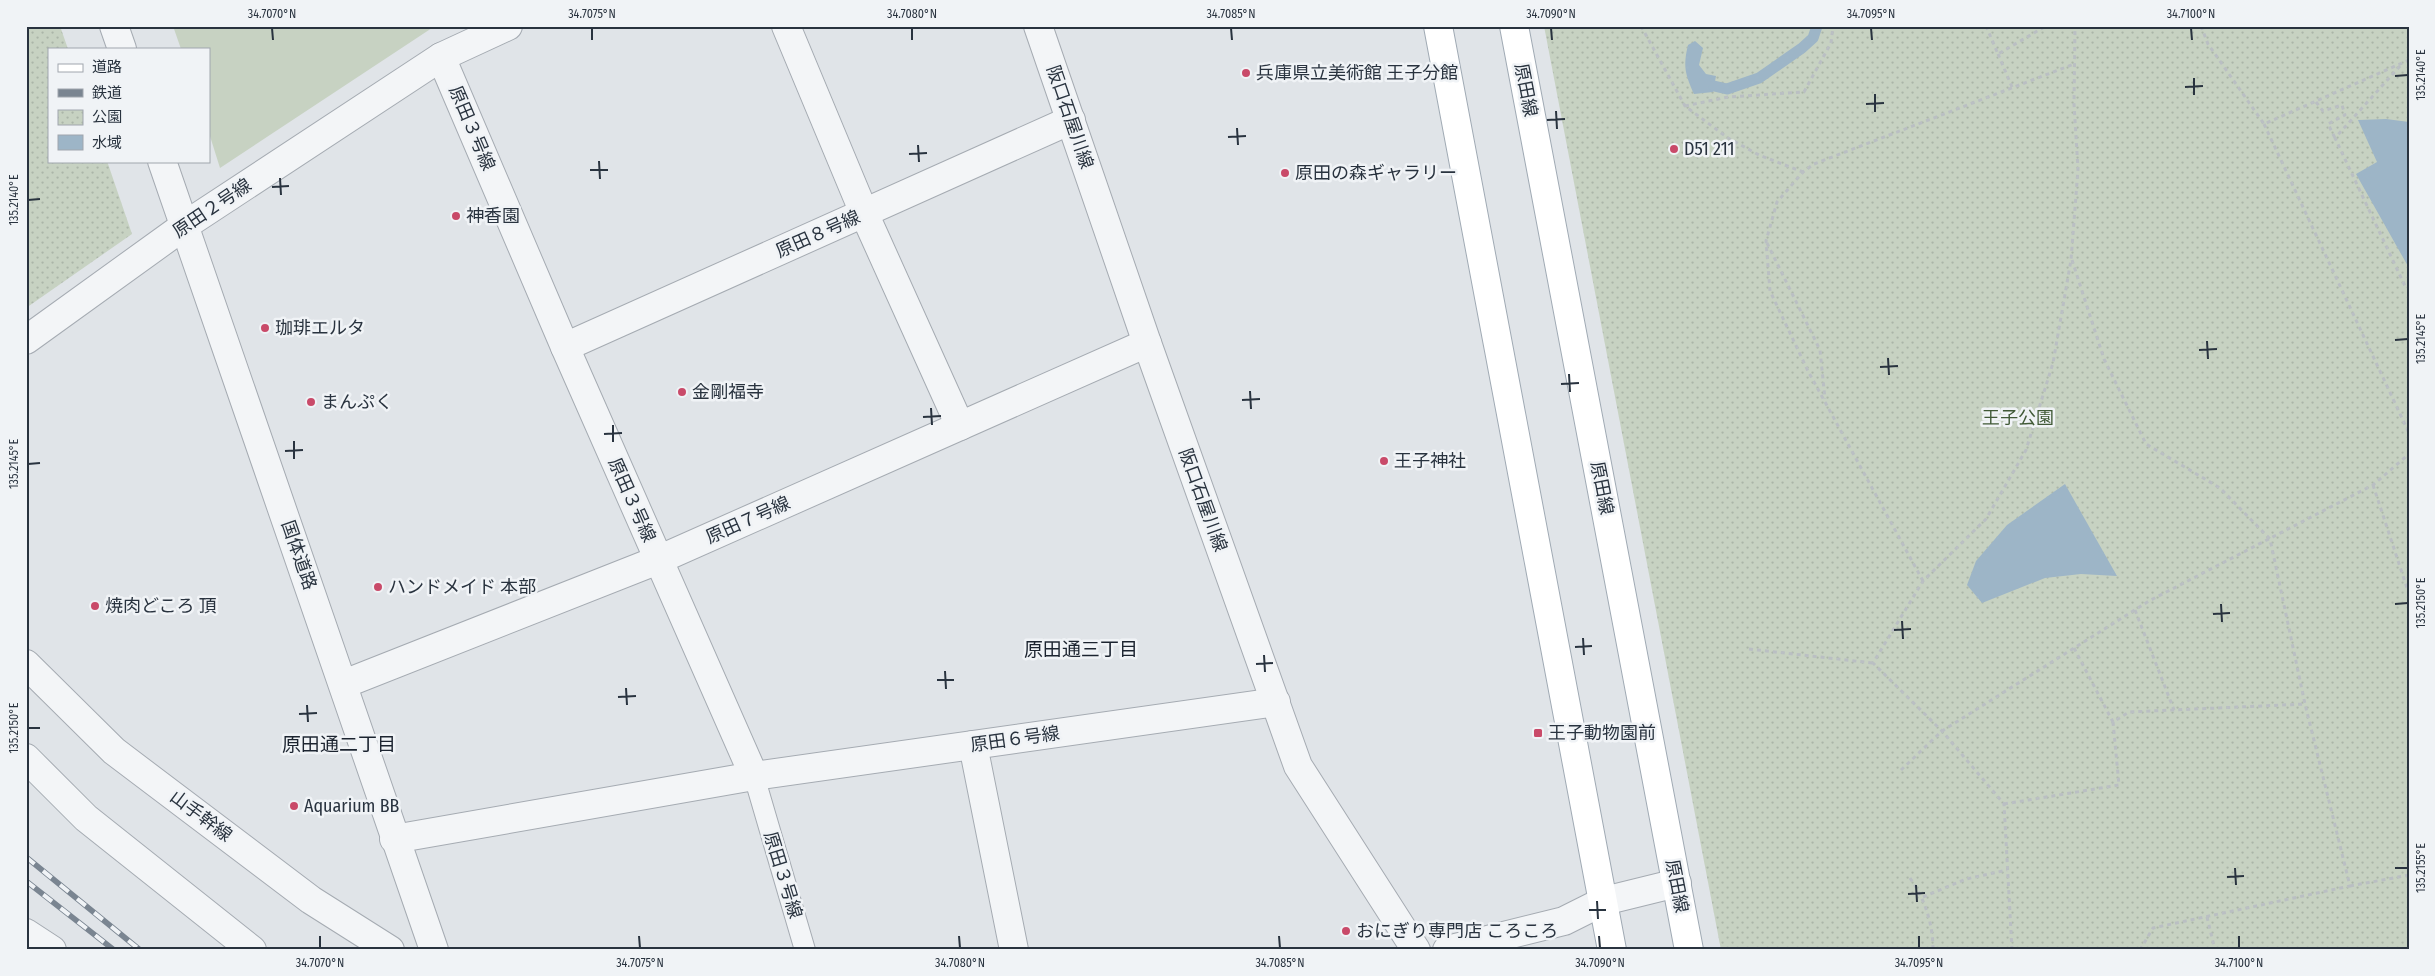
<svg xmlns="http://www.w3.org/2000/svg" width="2435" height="976" viewBox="0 0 2435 976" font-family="'Fira Sans Condensed','Noto Sans JP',sans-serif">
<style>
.green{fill:#c7d2c2}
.park{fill:url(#park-dots)}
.water{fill:#9db5c7}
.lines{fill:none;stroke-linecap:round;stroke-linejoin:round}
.stream{stroke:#9db5c7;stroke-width:11}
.service-casing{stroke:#a5abb2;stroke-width:22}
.minor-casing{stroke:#a5abb2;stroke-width:30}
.tertiary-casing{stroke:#a5abb2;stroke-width:30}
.primary-casing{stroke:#a0aab4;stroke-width:30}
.path{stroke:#babfc3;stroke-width:3;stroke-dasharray:4 4;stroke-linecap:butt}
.service{stroke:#f3f5f7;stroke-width:20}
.minor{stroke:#f3f5f7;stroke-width:28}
.tertiary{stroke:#f3f5f7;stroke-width:28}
.primary{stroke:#fff;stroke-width:28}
.rail-casing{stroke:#7a8591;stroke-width:5.5}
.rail{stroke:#f0f3f6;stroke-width:4;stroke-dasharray:11;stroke-linecap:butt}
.ticks{fill:none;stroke:#29333f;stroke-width:2}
.poi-dot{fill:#c94a69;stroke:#f0f3f6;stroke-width:2}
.labels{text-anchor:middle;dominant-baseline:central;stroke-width:5;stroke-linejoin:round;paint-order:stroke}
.poi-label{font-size:18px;fill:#29333f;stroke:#f0f3f6;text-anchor:start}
.street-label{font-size:18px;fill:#29333f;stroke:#f0f3f6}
.park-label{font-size:18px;fill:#415a37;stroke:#f0f3f6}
.neighbourhood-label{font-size:19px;fill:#1c2430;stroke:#f0f3f6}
.neatline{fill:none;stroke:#29333f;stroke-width:2}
.ticks-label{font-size:12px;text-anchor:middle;fill:#29333f}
</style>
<defs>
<pattern id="park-dots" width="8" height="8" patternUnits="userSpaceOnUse" patternTransform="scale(1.25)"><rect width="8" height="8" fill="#c7d2c2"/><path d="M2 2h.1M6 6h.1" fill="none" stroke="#abb5a8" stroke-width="1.8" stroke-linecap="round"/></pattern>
</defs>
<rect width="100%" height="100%" fill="#e0e4e8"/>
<path class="green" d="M 173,26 L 435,26 L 220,168 L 209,133 L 209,49 L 181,49 Z"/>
<g class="park">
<path d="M 26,26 L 60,26 L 68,49 L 49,49 L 49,161 L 107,161 L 132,234 L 26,308 Z"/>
<path d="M 1544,26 L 2409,26 L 2409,950 L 1721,950 Z"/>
</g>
<g class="water">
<path d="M 1695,41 L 1703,48 L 1699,65 L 1706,74 L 1716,76 L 1713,92 L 1694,94 C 1685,74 1683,66 1688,45 Z"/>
<path d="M 2386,119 L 2409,122 L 2409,268 L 2356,174 L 2377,162 L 2358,120 Z"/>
<path d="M 2065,484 L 2117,576 L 2081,574 L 2045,578 L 1982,603 L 1967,585 L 1976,561 L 2007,525 Z"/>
</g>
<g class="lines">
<path class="stream" d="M 1714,86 L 1727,89 L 1759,78 L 1802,48 L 1813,38 L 1817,26"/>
<g class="service-casing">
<path id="service" d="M 754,776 L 805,950"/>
</g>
<g class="minor-casing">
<g id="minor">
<path d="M 786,26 L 864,213 L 960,426"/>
<path d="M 1038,26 L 1147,343 L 1298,766 L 1416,950"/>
<path d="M 441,57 L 565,347 L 754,776"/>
<path d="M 565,347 L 1071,120"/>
<path d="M 344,684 L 658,560 L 1147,343"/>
<path d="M 973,745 L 1014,950"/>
<path d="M 394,839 L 754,776 L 1276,702"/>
<path d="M 26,933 L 52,950"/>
<path d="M 1447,950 L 1564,921 L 1604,901 L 1677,883"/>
</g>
</g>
<g class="tertiary-casing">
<g id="tertiary">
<path d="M 114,26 L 122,49"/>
<path d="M 162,161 L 434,950"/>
<path d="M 26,340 L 184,226 L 441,57 L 508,26"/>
<path d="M 26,664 L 114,751 L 311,900 L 390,950"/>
<path d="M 26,758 L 86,818 L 252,950"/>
</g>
</g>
<g class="primary-casing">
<g id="primary">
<path d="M 1438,26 L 1612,950"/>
<path d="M 1514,26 L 1689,950"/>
</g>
</g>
<g class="path">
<path d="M 1641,26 L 1685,106 L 1728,138 L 1759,155 L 1803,172"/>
<path d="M 1986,26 L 1998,54 L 2046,26"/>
<path d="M 2201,26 L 2208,44 L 2264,124 L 2409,60"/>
<path d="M 1998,54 L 2012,87"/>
<path d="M 2400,66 L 2335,138 L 2405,286 L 2409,286"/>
<path d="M 2316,102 L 2323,111 L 2342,105 L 2345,115 L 2328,124 L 2335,138"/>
<path d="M 1685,106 L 1728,97 L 1804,92 L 1831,43 L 1833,26"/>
<path d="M 2264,124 L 2409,433"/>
<path d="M 1767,243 L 1820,350 L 1825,399"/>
<path d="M 2373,485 L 2409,594"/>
<path d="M 1923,581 L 1808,371 L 1770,291 L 1766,241 L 1777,202 L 1803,172 L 1814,164 L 2074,64"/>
<path d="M 2135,610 L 2174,710"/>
<path d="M 2074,648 L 2113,722"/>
<path d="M 1749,649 L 1873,663"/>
<path d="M 1901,770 L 1942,731 L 2149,601 L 2373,485 L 2409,454"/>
<path d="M 2004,804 L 2119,785 L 2113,722 L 2129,712 L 2305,704 L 2270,539 L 2220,488 L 2146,444 L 2104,359 L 2072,260"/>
<path d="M 1910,878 C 1925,899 1933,924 1933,950"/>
<path d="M 2350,886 L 2409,875"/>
<path d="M 1923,897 L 1966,879 L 2007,870"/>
<path d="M 2207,917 L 2215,950"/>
<path d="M 2012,950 L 2004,804 L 1942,731 L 1873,663 L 1923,581 L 1986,519 L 2026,450 L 2053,363 L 2071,260 L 2078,169 L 2074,104 L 2075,26"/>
<path d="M 2140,950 L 2153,928 L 2350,886 L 2305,704"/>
</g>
<use href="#service" class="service"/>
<use href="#minor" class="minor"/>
<use href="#tertiary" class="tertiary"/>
<use href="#primary" class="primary"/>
<g class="rail-casing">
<g id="rail">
<path d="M 26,857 L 140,950"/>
<path d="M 26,881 L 114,950"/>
</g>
</g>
<use href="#rail" class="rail"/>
</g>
<path class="ticks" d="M 272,28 L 273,40M 592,28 L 592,40M 912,28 L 912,40M 1231,28 L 1232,40M 1551,28 L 1552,40M 1871,28 L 1872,40M 2191,28 L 2192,40M 2395,76 L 2408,75M 2194,78 L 2194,95M 2185,87 L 2203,86M 1875,94 L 1875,112M 1866,104 L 1884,103M 1556,111 L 1557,129M 1547,120 L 1565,119M 1237,128 L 1238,145M 1228,137 L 1246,136M 918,145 L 919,162M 909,154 L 927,153M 599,161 L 600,179M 590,170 L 608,170M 280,178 L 281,195M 272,187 L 289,186M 28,200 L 40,199M 2395,340 L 2408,339M 2207,341 L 2208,359M 2199,350 L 2217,349M 1888,358 L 1889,375M 1880,367 L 1898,366M 1569,374 L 1570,392M 1561,384 L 1579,383M 1250,391 L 1251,409M 1242,400 L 1260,399M 931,408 L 932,425M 923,417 L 941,416M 613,425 L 613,442M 604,434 L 622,433M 294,441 L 294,459M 285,451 L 303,450M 28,464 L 40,463M 2221,604 L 2222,622M 2395,604 L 2408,603M 2213,614 L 2230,613M 1902,621 L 1903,639M 1894,630 L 1911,629M 1583,638 L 1584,655M 1575,647 L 1592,646M 1264,655 L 1265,672M 1256,664 L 1273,663M 945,671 L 946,689M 937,680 L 954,680M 626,688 L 627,705M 618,697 L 636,696M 307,705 L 308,722M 299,714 L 317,713M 28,728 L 40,728M 2235,868 L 2236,885M 2395,868 L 2408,868M 2227,877 L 2244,876M 1916,885 L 1917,902M 1908,894 L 1925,893M 1597,901 L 1598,919M 1589,910 L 1606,910M 320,936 L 320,948M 639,936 L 640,948M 959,936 L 960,948M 1279,936 L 1280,948M 1599,936 L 1600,948M 1919,936 L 1919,948M 2239,936 L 2239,948"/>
<g class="poi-dot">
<circle cx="1246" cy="73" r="5"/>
<circle cx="1674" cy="149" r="5"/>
<circle cx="1285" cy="173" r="5"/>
<circle cx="456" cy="216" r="5"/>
<circle cx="265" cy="328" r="5"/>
<circle cx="682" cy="392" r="5"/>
<circle cx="311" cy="402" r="5"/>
<circle cx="1384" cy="461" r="5"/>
<circle cx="378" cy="587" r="5"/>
<circle cx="95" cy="606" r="5"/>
<rect x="1533" y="728" width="10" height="10" rx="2.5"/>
<circle cx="294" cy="806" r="5"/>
<circle cx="1346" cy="931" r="5"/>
</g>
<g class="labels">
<g class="poi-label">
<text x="1256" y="73">兵庫県立美術館 王子分館</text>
<text x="1684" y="149">D51 211</text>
<text x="1295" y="173">原田の森ギャラリー</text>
<text x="466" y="216">神香園</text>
<text x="275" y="328">珈琲エルタ</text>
<text x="692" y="392">金剛福寺</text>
<text x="321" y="402">まんぷく</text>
<text x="1394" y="461">王子神社</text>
<text x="388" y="587">ハンドメイド 本部</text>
<text x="105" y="606">焼肉どころ 頂</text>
<text x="1548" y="733">王子動物園前</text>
<text x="304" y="806">Aquarium BB</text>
<text x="1356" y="931">おにぎり専門店 ころころ</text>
</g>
<g class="street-label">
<text transform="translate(1526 90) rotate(79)">原田線</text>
<text transform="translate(1070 117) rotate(71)">阪口石屋川線</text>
<text transform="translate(472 128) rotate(67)">原田３号線</text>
<text transform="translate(212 208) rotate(-34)">原田２号線</text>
<text transform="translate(818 234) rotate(-24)">原田８号線</text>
<text transform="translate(1602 488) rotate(79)">原田線</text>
<text transform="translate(632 500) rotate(66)">原田３号線</text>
<text transform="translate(1203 500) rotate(70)">阪口石屋川線</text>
<text transform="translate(748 520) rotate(-24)">原田７号線</text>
<text transform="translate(299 555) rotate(71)">国体道路</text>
<text transform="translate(1015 739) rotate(-8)">原田６号線</text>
<text transform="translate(201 816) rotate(37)">山手幹線</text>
<text transform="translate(783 875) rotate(73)">原田３号線</text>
<text transform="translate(1677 886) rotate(79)">原田線</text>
</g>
<g class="park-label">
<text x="2018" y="418">王子公園</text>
</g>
<g class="neighbourhood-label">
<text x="1081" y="649">原田通三丁目</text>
<text x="339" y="744">原田通二丁目</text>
</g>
</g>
<rect width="2435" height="976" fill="none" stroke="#f0f3f6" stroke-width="55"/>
<rect x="48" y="48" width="162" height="115" fill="#f0f3f6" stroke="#a0a6ad"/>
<rect x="58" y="64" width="25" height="8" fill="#ffffff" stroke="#a0a6ad"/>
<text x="92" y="72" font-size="15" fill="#29333f">道路</text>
<rect x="58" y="89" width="25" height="8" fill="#7a8591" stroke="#a0a6ad"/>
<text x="92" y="98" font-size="15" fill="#29333f">鉄道</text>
<rect x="58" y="110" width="25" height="15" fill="url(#park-dots)" stroke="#a0a6ad"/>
<text x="92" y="122" font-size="15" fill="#29333f">公園</text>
<rect x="58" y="135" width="25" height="15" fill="#9db5c7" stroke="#a0a6ad"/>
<text x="92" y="148" font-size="15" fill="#29333f">水域</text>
<rect x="28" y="28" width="2380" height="920" class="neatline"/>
<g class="ticks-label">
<text x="272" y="18">34.7070°N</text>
<text x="592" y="18">34.7075°N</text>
<text x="912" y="18">34.7080°N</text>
<text x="1231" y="18">34.7085°N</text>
<text x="1551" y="18">34.7090°N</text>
<text x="1871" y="18">34.7095°N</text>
<text x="2191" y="18">34.7100°N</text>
<text transform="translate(2421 75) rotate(-90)" y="4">135.2140°E</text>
<text transform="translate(14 200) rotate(-90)" y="4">135.2140°E</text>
<text transform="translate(2421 339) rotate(-90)" y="4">135.2145°E</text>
<text transform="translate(14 464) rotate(-90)" y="4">135.2145°E</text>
<text transform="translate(2421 603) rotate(-90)" y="4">135.2150°E</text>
<text transform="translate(14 728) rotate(-90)" y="4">135.2150°E</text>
<text transform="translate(2421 868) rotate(-90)" y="4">135.2155°E</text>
<text x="320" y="967">34.7070°N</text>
<text x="640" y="967">34.7075°N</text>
<text x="960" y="967">34.7080°N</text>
<text x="1280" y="967">34.7085°N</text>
<text x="1600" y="967">34.7090°N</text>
<text x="1919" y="967">34.7095°N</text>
<text x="2239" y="967">34.7100°N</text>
</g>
</svg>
